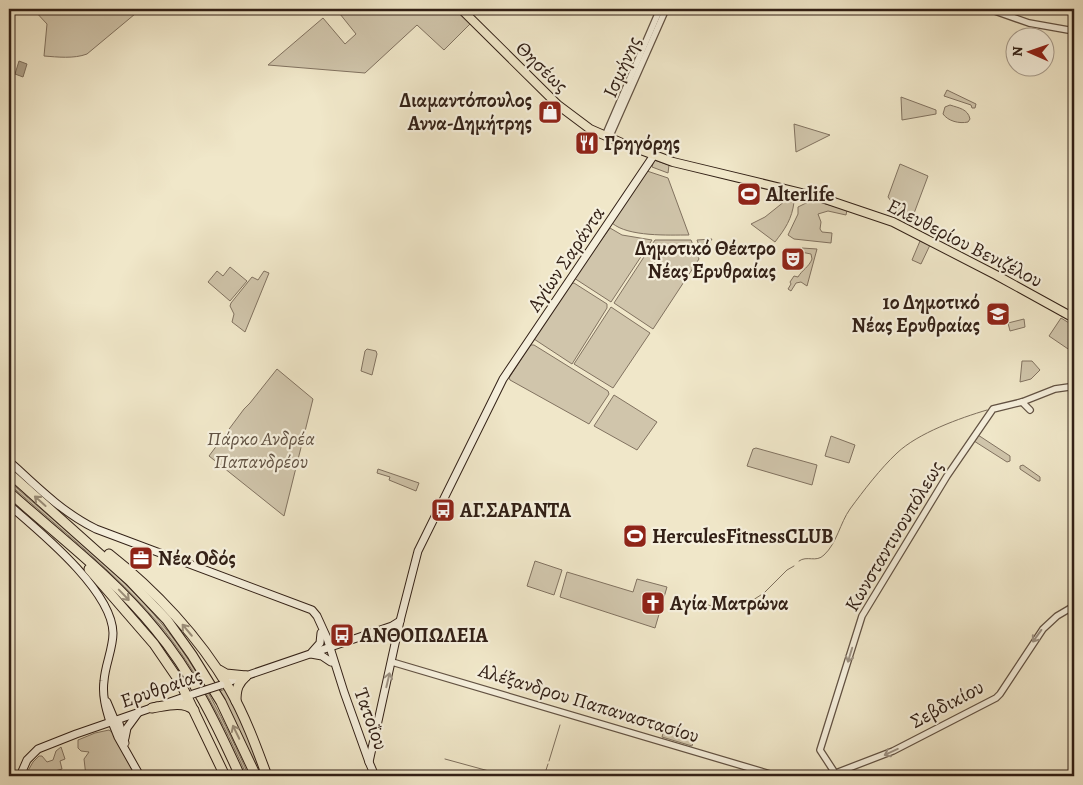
<svg xmlns="http://www.w3.org/2000/svg" width="1083" height="785" viewBox="0 0 1083 785" font-family="Alegreya,serif">
<style>
.green{fill:#d0c5ab;stroke:#817260}
.water{fill:#afa38c;stroke:#7d6f5d}
.lines{fill:none;stroke-linecap:round;stroke-linejoin:round}
.stream{stroke:#7d6f5d;stroke-width:1}
.tertiary-casing{stroke:#625243;stroke-width:8}
.secondary-casing{stroke:#322016;stroke-width:9}
.primary-casing{stroke:#322016;stroke-width:10}
.motorway-casing{stroke:#322016;stroke-width:11}
.tertiary{stroke:#f5efdc;stroke-width:5.5}
.secondary{stroke:#f5efdc;stroke-width:7}
.primary{stroke:#f0e7c9;stroke-width:8}
.motorway{stroke:#f0e7c9;stroke-width:9}
.secondary-bridge-casing{stroke:#322016;stroke-width:9;stroke-linecap:butt}
.secondary-bridge{stroke:#f5efdc;stroke-width:7}
.oneway{stroke:#9a8d78}
.oneway2{stroke:#9d9283}
.labels{text-anchor:middle;dominant-baseline:central;stroke-width:4.5;stroke-linejoin:round;paint-order:stroke}
.street-label{font-size:20px;fill:#322016;stroke:#f5efdc}
.poi-label{font-size:20px;font-weight:bold;fill:#322016;stroke:#f5efdc;text-anchor:start}
.park-label{font-size:20px;font-style:italic;fill:#615243;stroke:#f5efdc}
</style>
<rect width="100%" height="100%" fill="#f0e7c9"/>
<filter id="stains"><feTurbulence type="fractalNoise" baseFrequency=".004" numOctaves="4"/><feColorMatrix values="0 0 0 0 .2 0 0 0 0 .09 0 0 0 0 .02 0 0 0 .5 -.17"/></filter>
<radialGradient id="worn" r=".72"><stop offset=".6" stop-color="#630" stop-opacity="0"/><stop offset="1" stop-color="#630" stop-opacity=".3"/></radialGradient>
<g class="green">
<path d="M 33,9 L 141,9 L 87,54 C 74,59 57,57 44,56 L 47,24 Z"/>
<path d="M 336,9 L 456,9 L 471,23 L 444,50 L 417,25 L 365,73 L 268,65 L 323,18 L 345,44 L 356,34 Z"/>
<path d="M 947,90 L 976,104 L 975,108 L 972,108 L 971,105 L 944,96 Z"/>
<path d="M 901,97 L 936,110 L 936,114 L 902,120 Z"/>
<path d="M 950,105 C 959,108 968,109 970,119 L 968,122 C 959,124 948,121 943,114 L 945,107 Z"/>
<path d="M 794,124 L 830,135 L 796,152 Z"/>
<path d="M 654,160 L 669,165 L 668,173 L 652,167 Z"/>
<path d="M 900,164 L 928,176 L 910,224 L 907,222 L 888,197 Z"/>
<path d="M 647,171 L 668,178 L 689,235 C 669,235 628,237 612,223 Z"/>
<path d="M 812,200 L 847,210 L 846,215 L 828,211 L 818,214 L 821,222 L 820,229 L 822,232 L 832,233 L 831,243 L 794,239 L 788,235 L 798,214 L 798,207 Z"/>
<path d="M 785,201 L 794,202 C 792,219 785,229 775,242 L 751,224 L 765,217 Z"/>
<path d="M 610,228 L 622,235 L 652,240 L 611,302 L 574,278 Z"/>
<path d="M 712,239 L 703,253 L 702,253 L 697,240 Z"/>
<path d="M 655,240 L 691,240 L 699,259 L 653,329 L 614,303 Z"/>
<path d="M 920,241 L 930,245 L 921,264 L 912,260 Z"/>
<path d="M 802,248 L 817,249 L 807,286 L 801,282 L 796,283 L 791,291 L 788,289 L 791,284 L 790,282 L 794,276 L 798,277 C 802,270 809,267 812,259 L 811,254 L 801,252 Z"/>
<path d="M 230,267 L 247,281 L 230,301 L 208,282 L 217,271 L 223,276 Z"/>
<path d="M 264,271 L 269,273 L 245,332 L 232,322 L 234,314 L 230,306 L 231,303 L 252,277 L 258,280 Z"/>
<path d="M 574,283 L 607,304 L 607,308 L 572,364 L 534,339 L 571,284 Z"/>
<path d="M 611,307 L 650,333 L 613,388 L 574,364 Z"/>
<path d="M 1061,318 L 1074,326 L 1074,353 L 1049,336 Z"/>
<path d="M 1024,319 L 1025,327 L 1010,331 L 1008,323 Z"/>
<path d="M 530,345 L 534,345 L 608,391 L 609,394 L 589,424 L 510,380 L 509,378 Z"/>
<path d="M 367,349 L 376,351 L 377,354 L 372,375 L 361,371 L 365,351 Z"/>
<path d="M 1022,361 L 1032,361 L 1040,370 L 1031,379 L 1020,382 Z"/>
<path d="M 277,369 L 313,399 L 284,516 L 209,456 L 244,409 L 250,403 Z"/>
<path d="M 614,395 L 657,422 L 637,450 L 594,426 Z"/>
<path d="M 978,435 L 1010,456 L 1010,461 L 1007,462 L 974,441 Z"/>
<path d="M 831,436 L 855,445 L 849,463 L 825,456 Z"/>
<path d="M 756,448 L 817,465 L 812,485 L 747,466 L 753,449 Z"/>
<path d="M 1023,465 L 1040,477 L 1040,481 L 1038,481 L 1020,469 L 1020,466 Z"/>
<path d="M 378,469 L 419,483 L 416,491 L 389,480 L 390,477 L 377,473 Z"/>
<path d="M 9,481 C 60,527 119,571 162,624 C 200,670 225,723 249,776 L 247,776 C 223,723 197,670 159,624 C 115,572 60,529 9,484 Z"/>
<path d="M 535,561 L 562,570 L 554,595 L 527,586 Z"/>
<path d="M 567,572 L 633,592 L 637,579 L 667,587 L 655,628 L 560,597 Z"/>
<path d="M 225,689 L 240,716 L 264,776 L 259,776 L 218,692 Z"/>
<path d="M 664,729 L 694,738 L 692,746 L 662,737 Z"/>
<path d="M 109,730 L 116,735 L 136,776 L 86,776 L 84,759 L 89,752 L 81,751 L 78,748 L 78,740 L 95,733 Z"/>
<path d="M 61,747 L 65,759 L 60,761 L 62,769 L 55,771 L 50,776 L 25,776 L 33,762 L 39,756 L 42,756 L 47,762 L 53,760 L 56,751 Z"/>
</g>
<path class="water" d="M 19,61 L 27,64 L 23,77 L 15,74 Z"/>
<g class="lines">
<g class="stream">
<path d="M 799,561 C 807,555 816,563 824,555 C 837,543 840,523 850,509 C 864,490 880,469 897,453 C 918,433 960,418 987,410"/>
<path d="M 703,607 L 708,605 L 726,610 L 738,603 L 753,600 L 764,593 L 787,570 L 794,566"/>
<path d="M 445,759 L 507,776"/>
<path d="M 549,761 L 560,725"/>
<path d="M 546,770 L 548,764"/>
<path d="M 544,776 L 545,774"/>
</g>
<g class="tertiary-casing">
<g id="tertiary">
<path d="M 989,9 L 1029,23 L 1074,31"/>
<path d="M 605,136 L 660,9"/>
<path d="M 609,138 L 666,9"/>
<path d="M 1022,402 L 1030,410"/>
<path d="M 392,662 L 777,776"/>
<path d="M 835,773 L 820,750 L 862,616 L 947,476 L 993,409 L 1022,402 L 1055,389 L 1069,387 L 1074,383"/>
<path d="M 828,776 L 893,751 L 996,698 L 1000,694 L 1043,629 L 1057,616 L 1074,606"/>
</g>
</g>
<g class="secondary-casing">
<g id="secondary">
<path d="M 9,461 C 36,486 63,513 96,529 L 312,610 L 317,616 L 327,638 L 344,692 L 369,762 L 375,776"/>
<path d="M 9,505 C 39,531 112,590 113,633 C 113,649 105,665 104,681 C 102,695 106,709 110,722"/>
<path d="M 312,652 L 320,643 L 321,633"/>
<path d="M 311,654 L 322,656 L 331,662"/>
<path d="M 222,684 L 392,626 L 400,621"/>
<path d="M 107,702 L 115,721"/>
<path d="M 167,703 L 190,695"/>
<path d="M 118,720 L 125,743"/>
<path d="M 112,722 L 118,737 L 140,776"/>
<path d="M 125,738 L 127,728 L 138,713"/>
<path d="M 369,762 L 400,621 L 418,551 L 503,379 L 654,155"/>
<path d="M 20,776 L 27,760 L 38,749 L 76,734 L 157,706"/>
</g>
</g>
<g class="primary-casing">
<path id="primary" d="M 461,9 L 558,105 L 590,129 L 622,143 L 673,162 L 822,198 L 893,222 L 996,275 L 1074,318"/>
</g>
<g class="motorway-casing">
<g id="motorway">
<path d="M 9,473 L 130,581 L 167,620 L 192,655 L 221,702 L 256,776"/>
<path d="M 9,492 C 58,536 113,577 155,629 C 192,673 217,725 240,776"/>
<path d="M 109,554 C 155,590 199,637 229,688 C 245,716 256,746 267,776"/>
<path d="M 89,569 L 154,644 L 180,682 L 225,776"/>
<path d="M 219,670 L 226,674 L 246,676"/>
<path d="M 236,701 C 236,689 238,683 246,676"/>
<path d="M 152,708 C 165,706 183,700 194,710"/>
</g>
</g>
<use href="#tertiary" class="tertiary"/>
<use href="#secondary" class="secondary"/>
<use href="#primary" class="primary"/>
<use href="#motorway" class="motorway"/>
<g class="secondary-bridge-casing">
<path id="secondary-bridge" d="M 193,694 L 221,685"/>
</g>
<use href="#secondary-bridge" class="secondary-bridge"/>
</g>
<defs><path id="oneway-shaft" d="M-6 0H5M1.5-3L5.5 0L1.5 3" fill="none" stroke-width="1.6" stroke-linecap="round" stroke-linejoin="round" transform="scale(1.25)"/></defs>
<g class="oneway">
<use href="#oneway-shaft" transform="translate(40 501) rotate(-138)"/>
<use href="#oneway-shaft" transform="translate(124 595) rotate(46)"/>
<use href="#oneway-shaft" transform="translate(187 630) rotate(-130)"/>
<use href="#oneway-shaft" transform="translate(236 732) rotate(-116)"/>
</g>
<g class="oneway2">
<use href="#oneway-shaft" transform="translate(1037 636) rotate(126)"/>
<use href="#oneway-shaft" transform="translate(850 655) rotate(107)"/>
<use href="#oneway-shaft" transform="translate(388 680) rotate(-77)"/>
<use href="#oneway-shaft" transform="translate(891 752) rotate(155)"/>
</g>
<defs>
<g id="shop-square" transform="scale(1.25)"><rect x="-9" y="-9" width="18" height="18" rx="4" fill="#8f2418" stroke="#f5efdc"/><path d="M-5-2.5h2.3a2.7 3.5 0 0 1 5.4 0H5L5.5 6h-11ZM-1.5-2.5h3a1.5 2.3 0 0 0-3 0Z" fill="#fff"/></g>
<g id="restaurant-square" transform="scale(1.25)"><rect x="-9" y="-9" width="18" height="18" rx="4" fill="#8f2418" stroke="#f5efdc"/><path d="M-5-6h1v4h1v-4h1v4h1v-4h1v5L-1.5 .5V6h-2V.5L-5-1ZM5-6V6H3V1.5H1.5Q1.5-4 5-6Z" fill="#fff"/></g>
<g id="stadium-square" transform="scale(1.25)"><rect x="-9" y="-9" width="18" height="18" rx="4" fill="#8f2418" stroke="#f5efdc"/><path d="M0-5a6.5 5 0 1 0 0 10a6.5 5 0 1 0 0-10ZM-3.5-1.8h7v3.6h-7Z" fill="#fff"/></g>
<g id="theatre-square" transform="scale(1.25)"><rect x="-9" y="-9" width="18" height="18" rx="4" fill="#8f2418" stroke="#f5efdc"/><path d="M-5-5.5Q0-4 5-5.5V0Q5 5 0 6Q-5 5-5 0ZM-3.3-2.5H-1v1.5H-3.3ZM1-2.5H3.3v1.5H1ZM-2.8 1Q0 5.5 2.8 1Z" fill="#fff"/></g>
<g id="school-square" transform="scale(1.25)"><rect x="-9" y="-9" width="18" height="18" rx="4" fill="#8f2418" stroke="#f5efdc"/><path d="M0-5L7-2L0 1L-7-2ZM-4 1L0 2.5L4 1V4Q0 6-4 4Z" fill="#fff"/></g>
<g id="bus-square" transform="scale(1.25)"><rect x="-9" y="-9" width="18" height="18" rx="4" fill="#8f2418" stroke="#f5efdc"/><path d="M-5-6H5V4H4V6H2V4H-2V6H-4V4H-5ZM-3.5-4V0h7V-4ZM-3.5 1.2v1.5H-2V1.2ZM2 1.2v1.5H3.5V1.2Z" fill="#fff"/></g>
<g id="office-square" transform="scale(1.25)"><rect x="-9" y="-9" width="18" height="18" rx="4" fill="#8f2418" stroke="#f5efdc"/><path d="M-6-3h4V-5.5h4V-3h4V5H-6ZM-1-4.5V-3h2v-1.5ZM-6 0V1H6V0Z" fill="#fff"/></g>
<g id="church-square" transform="scale(1.25)"><rect x="-9" y="-9" width="18" height="18" rx="4" fill="#8f2418" stroke="#f5efdc"/><path d="M-1.2-6h2.4v3.5h3.3v2.4h-3.3V6h-2.4V-.1h-3.3v-2.4h3.3Z" fill="#fff"/></g>
</defs>
<g fill-rule="evenodd">
<use href="#shop-square" x="550" y="112"/>
<use href="#restaurant-square" x="587" y="143"/>
<use href="#stadium-square" x="749" y="194"/>
<use href="#theatre-square" x="793" y="259"/>
<use href="#school-square" x="998" y="314"/>
<use href="#bus-square" x="443" y="510"/>
<use href="#stadium-square" x="635" y="536"/>
<use href="#office-square" x="141" y="558"/>
<use href="#church-square" x="653" y="603"/>
<use href="#bus-square" x="342" y="635"/>
</g>
<g class="labels">
<g class="street-label">
<text transform="translate(542 67) rotate(44)">Θησέως</text>
<text transform="translate(622 67) rotate(-66)">Ισμήνης</text>
<text transform="translate(965 243) rotate(27)">Ελευθερίου Βενιζέλου</text>
<text transform="translate(566 259) rotate(-56)">Αγίων Σαράντα</text>
<text transform="translate(894 536) rotate(-59)">Κωνσταντινουπόλεως</text>
<text transform="translate(161 688) rotate(-19)">Ερυθραίας</text>
<text transform="translate(589 703) rotate(17)">Αλέξανδρου Παπαναστασίου</text>
<text transform="translate(947 704) rotate(-28)">Σεβδικίου</text>
<text transform="translate(371 719) rotate(70)">Τατοΐου</text>
</g>
<g class="poi-label">
<text x="532" y="100" text-anchor="end">Διαμαντόπουλος<tspan x="532" dy="23">Αννα-Δημήτρης</tspan></text>
<text x="604" y="143">Γρηγόρης</text>
<text x="766" y="194">Alterlife</text>
<text x="776" y="248" text-anchor="end">Δημοτικό Θέατρο<tspan x="776" dy="23">Νέας Ερυθραίας</tspan></text>
<text x="980" y="302" text-anchor="end">1ο Δημοτικό<tspan x="980" dy="23">Νέας Ερυθραίας</tspan></text>
<text x="460" y="510">ΑΓ.ΣΑΡΑΝΤΑ</text>
<text x="652" y="536">HerculesFitnessCLUB</text>
<text x="158" y="558">Νέα Οδός</text>
<text x="670" y="603">Αγία Ματρώνα</text>
<text x="360" y="635">ΑΝΘΟΠΩΛΕΙΑ</text>
</g>
<g class="park-label">
<text x="261" y="438">Πάρκο Ανδρέα<tspan x="261" dy="23">Παπανδρέου</tspan></text>
</g>
</g>
<rect width="1083" height="785" fill="none" stroke="#f0e7c9" stroke-width="30"/>
<rect x="10" y="10" width="1063" height="765" fill="none" stroke="#322016" stroke-width="2.5"/>
<rect x="15" y="15" width="1053" height="755" fill="none" stroke="#322016"/>
<g transform="translate(1030 52) rotate(272)"><circle r="24" fill="#f5efdc" stroke="#a79c8d"/>
<path d="M0-4L9 19L0 12L-9 19Z" fill="#8f2418"/>
<text y="-8" font-size="14" font-weight="bold" text-anchor="middle" fill="#322016">N</text>
</g>
<rect width="100%" height="100%" filter="url(#stains)"/>
<rect width="100%" height="100%" fill="url(#worn)"/>
</svg>
